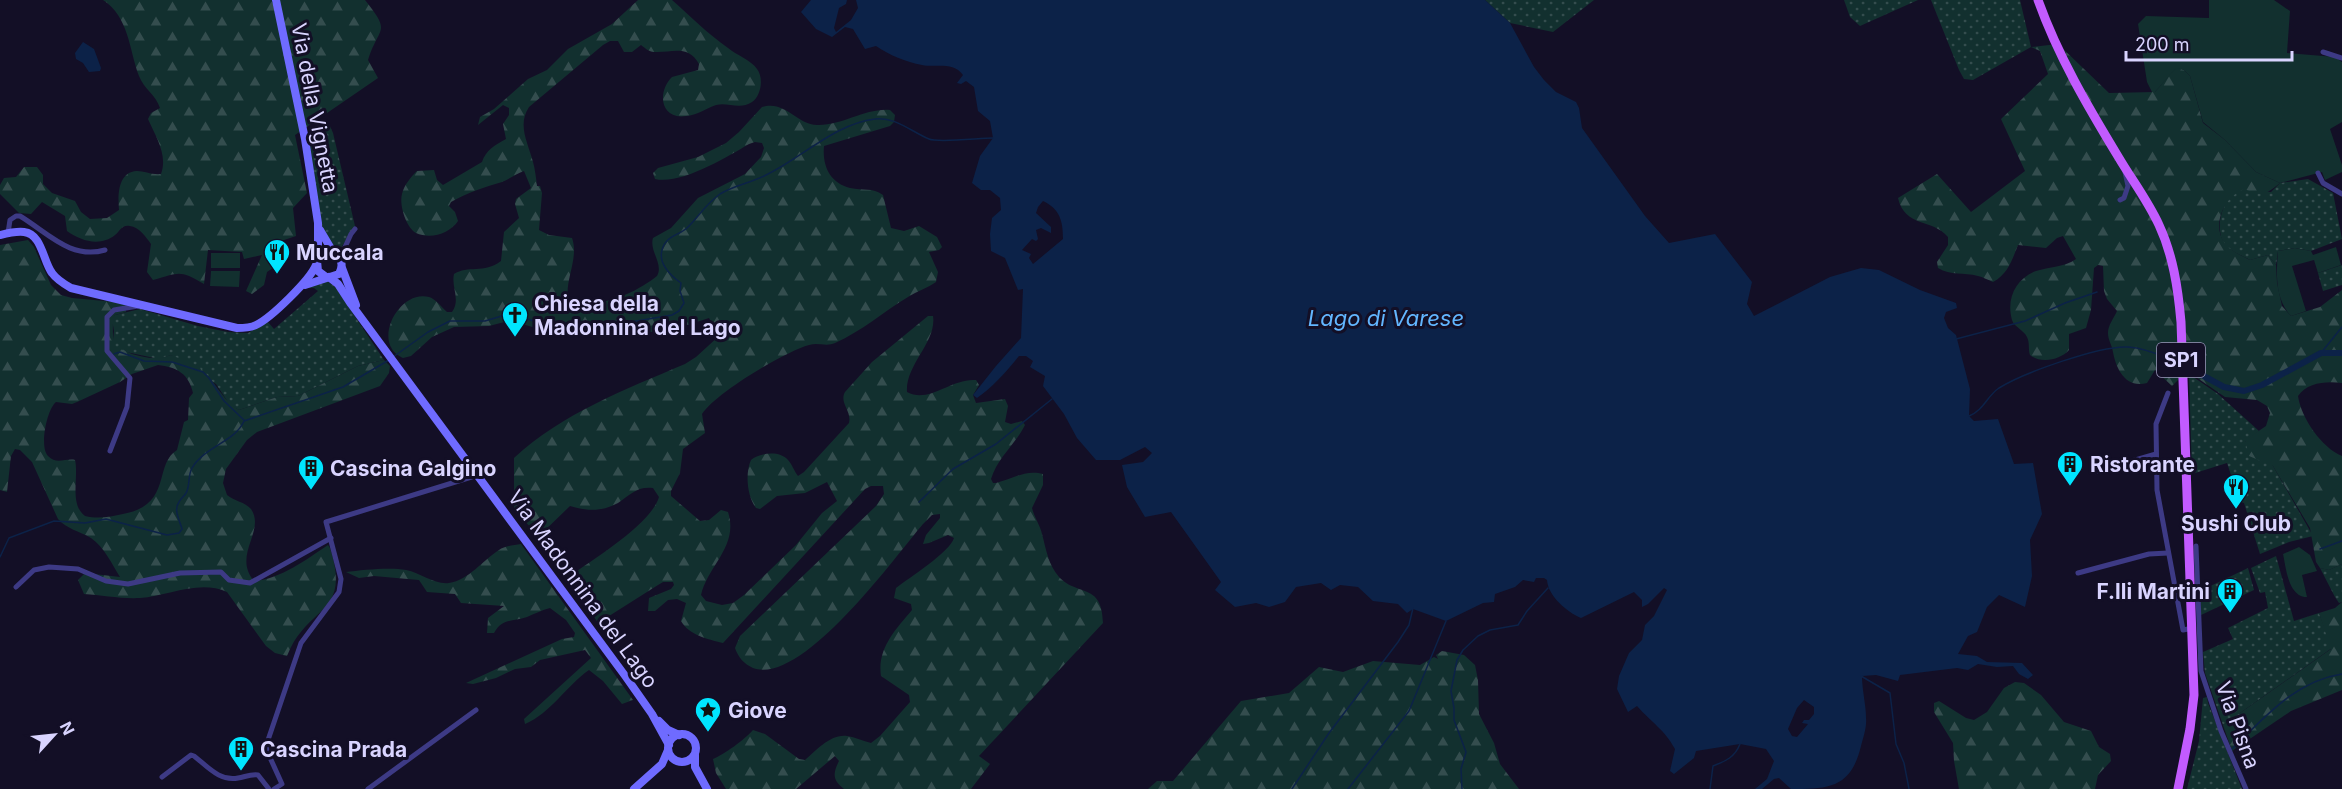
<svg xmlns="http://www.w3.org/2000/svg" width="2342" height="789" viewBox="0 0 2342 789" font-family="Inter,sans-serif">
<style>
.grass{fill:url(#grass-dots)}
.forest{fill:url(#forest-firs);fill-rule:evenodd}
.garden{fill:#12302f}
.water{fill:#0c2248;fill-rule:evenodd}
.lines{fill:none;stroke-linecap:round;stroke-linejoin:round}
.stream{stroke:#0c2248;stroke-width:1.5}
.canal{stroke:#0c2248;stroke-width:6}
.street{stroke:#3d3a85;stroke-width:5}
.secondary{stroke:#6f6bff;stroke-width:8}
.primary{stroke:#c25bff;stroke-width:9}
.labels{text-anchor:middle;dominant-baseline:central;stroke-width:6;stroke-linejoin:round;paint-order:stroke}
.shield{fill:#130f26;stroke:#9e99be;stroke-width:1.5}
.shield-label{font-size:20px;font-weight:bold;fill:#d9d4ff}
.street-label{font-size:21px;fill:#d9d4ff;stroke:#130f26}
.poi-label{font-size:21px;font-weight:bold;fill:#d9d4ff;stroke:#130f26;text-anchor:start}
.water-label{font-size:22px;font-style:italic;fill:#62b6ff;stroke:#130f26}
</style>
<defs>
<pattern id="grass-dots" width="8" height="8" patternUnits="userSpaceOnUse" patternTransform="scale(1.5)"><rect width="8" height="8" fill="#12302f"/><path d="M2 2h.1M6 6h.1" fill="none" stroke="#344d4e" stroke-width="1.8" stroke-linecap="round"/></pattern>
<pattern id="forest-firs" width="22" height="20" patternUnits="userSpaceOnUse" patternTransform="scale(1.5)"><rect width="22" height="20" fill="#12302f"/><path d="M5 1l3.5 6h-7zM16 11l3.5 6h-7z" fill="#344d4e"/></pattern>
</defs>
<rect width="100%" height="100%" fill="#130f26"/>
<g class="grass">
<path d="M 1485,0 L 1594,0 L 1553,32 L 1510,23 Z"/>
<path d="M 1844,0 L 1918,0 L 1860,26 L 1850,17 Z"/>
<path d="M 1931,0 L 2020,0 L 2031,47 L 1973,80 L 1964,79 L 1959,70 Z"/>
<path d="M 329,124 L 333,133 L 355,226 L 339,251 C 315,239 312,166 308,141 Z"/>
<path d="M 2308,179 L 2333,193 L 2342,239 L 2311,251 L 2295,248 L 2278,251 L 2276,265 L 2268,255 L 2250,260 C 2243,256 2230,251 2225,245 C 2213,229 2223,193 2243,189 C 2251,187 2263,191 2271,192 L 2280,183 Z"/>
<path d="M 2342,265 L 2342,285 L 2323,291 L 2318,273 Z"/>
<path d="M 326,280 L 336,288 L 384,360 L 358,366 L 298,396 L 277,397 L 239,410 L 230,405 L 216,384 L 171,355 L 159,359 L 112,349 L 114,331 L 112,319 L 115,315 L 140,309 L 198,326 L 228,332 L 248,333 L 267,321 L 274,329 L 318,291 L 314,288 L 304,288 Z"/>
<path d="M 2189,374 L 2218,394 L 2259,431 L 2245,441 L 2273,466 L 2313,536 L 2289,542 L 2260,554 L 2244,503 L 2240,502 L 2227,463 L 2192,474 Z"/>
<path d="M 2276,556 L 2294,621 L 2319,613 L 2332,648 L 2223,725 L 2205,673 L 2203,652 L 2233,639 L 2228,628 L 2268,608 L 2265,592 L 2260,593 L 2251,568 Z"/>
<path d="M 2342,564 L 2342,602 L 2339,603 L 2335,597 L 2320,568 L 2329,570 Z"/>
<path d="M 2248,568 L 2254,590 L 2201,615 L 2200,591 Z"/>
<path d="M 2207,697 L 2208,703 L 2242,789 L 2187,789 L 2199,741 L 2203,698 Z"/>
</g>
<g class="forest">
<path d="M 103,0 L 365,0 C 392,34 379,25 368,60 L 378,78 L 295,135 L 307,193 L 293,208 L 296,236 L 278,242 L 277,265 L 267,272 L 264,285 L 252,294 L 246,291 L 262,255 L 244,259 L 242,252 L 208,250 L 204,284 C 179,269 179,273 153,280 L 147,272 L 151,244 C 146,237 139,227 130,226 C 122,224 120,231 115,235 C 100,247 81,241 67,231 L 65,216 L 42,202 L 31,214 L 19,213 L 0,194 L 0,185 L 4,178 L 16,177 L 24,167 L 37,167 L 43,175 L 43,184 L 52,193 L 75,201 L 81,212 L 90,219 L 107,218 L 119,210 C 118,197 117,172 137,171 C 144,171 152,175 161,174 C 168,155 156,137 148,119 L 151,113 L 160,108 C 156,95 144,89 139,76 C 129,49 129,17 103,0 Z"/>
<path d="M 638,0 L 672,0 C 690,16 708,34 728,48 C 736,55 751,60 757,69 C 764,78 761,96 752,102 C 740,110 728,102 716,105 C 705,109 697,115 686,116 C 660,120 657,92 672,77 L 698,70 L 699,64 C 688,44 671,53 654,52 C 649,52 645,48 641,45 L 632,52 L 624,52 L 618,41 L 610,41 L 603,45 L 529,107 C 517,125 528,143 533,162 C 535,169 536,178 537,186 L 540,186 L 542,193 L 539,230 L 549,235 L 572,238 C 579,258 565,279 568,299 C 595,312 636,293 657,276 C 664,264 649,251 653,238 L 671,228 L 698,198 L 745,174 L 761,157 L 764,148 L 762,143 L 755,142 L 749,144 C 727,157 681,185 655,179 L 653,173 L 658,168 L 698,157 L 726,143 L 739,132 L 762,107 C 785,100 796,124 817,125 C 842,126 865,108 890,110 L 895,115 L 894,122 L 890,126 L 824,146 C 822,166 830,183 850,188 C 863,191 872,187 883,195 L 891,228 L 904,231 L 919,226 L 937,237 L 942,247 L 939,250 L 929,252 L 938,272 L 936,282 C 928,288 917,291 908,297 C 883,312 862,331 835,343 C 826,347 818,342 809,345 C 784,352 716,393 702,414 L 705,433 L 683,449 L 680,473 L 671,491 L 671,496 L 700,521 L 709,520 L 721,510 L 728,512 C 739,546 708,565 701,595 L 706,601 L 722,605 L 733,603 L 744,595 L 796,545 L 822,513 L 837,501 L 827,482 L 805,493 L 777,496 L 760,509 L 756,508 C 747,496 745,473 751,460 C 760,453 779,450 788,460 C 792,464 794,471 798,476 L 804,472 L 849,423 C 852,411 839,403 845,392 L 872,362 L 928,316 L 933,316 C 937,342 905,365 907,392 C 929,404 951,378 976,380 L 979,385 L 973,395 L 976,403 L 1005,399 L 1008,406 L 1005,422 L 1011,424 L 1022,421 L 1025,425 C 1015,445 998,457 991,479 L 993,483 L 996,483 C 1012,479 1026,469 1043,474 L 1043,485 L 1032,508 C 1034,517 1040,525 1042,534 C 1046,549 1048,564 1059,577 C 1078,597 1102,582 1103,623 L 979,756 L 990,764 L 971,789 L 844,789 C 832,780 833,773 839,761 L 835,756 L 796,789 L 726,789 L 716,773 L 713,759 C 725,754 744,740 753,730 L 765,734 L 799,759 L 805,760 C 816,751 830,734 847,736 C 855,737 863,741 871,743 L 880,736 L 910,702 L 909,695 L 881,676 C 877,649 895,630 912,610 L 911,604 L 894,598 L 896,588 C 909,578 950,552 954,538 L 948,535 L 929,543 L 923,544 L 926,535 L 940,518 L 940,514 L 932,515 L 923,524 C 894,558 802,686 753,668 C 744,664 738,657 735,648 L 740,636 L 876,506 L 884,494 L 883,486 L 871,486 L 865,489 L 723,643 C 707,639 689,635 681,621 L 686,603 L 677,599 L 668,600 L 655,611 L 648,611 L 649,598 L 671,589 L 674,585 L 673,582 L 663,582 L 658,585 L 598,623 L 571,581 L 571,575 C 594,559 651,524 659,497 L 653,488 C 637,486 630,495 618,503 C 602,512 586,511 570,506 L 539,536 L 514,510 L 514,458 C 563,413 624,390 685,364 L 696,357 L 719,336 L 709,318 L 672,330 L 628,334 L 536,328 L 522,324 L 516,319 L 489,326 L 454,327 L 432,337 L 411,356 L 403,358 C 399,356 394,353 392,349 C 379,329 403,290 429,297 C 436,299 442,308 447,312 L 452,312 C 461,300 451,287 454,274 C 468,265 484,274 501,261 L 504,232 L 519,218 L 515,204 L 516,199 L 531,188 L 524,171 C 516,174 509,179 502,182 C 484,187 467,193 451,202 L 449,206 L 455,212 L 458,221 C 450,233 431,240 416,233 C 406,227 399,205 402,194 C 404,185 411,177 417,171 L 434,170 L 437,180 L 443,185 L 482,162 C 486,150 495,145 506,139 L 503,124 L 509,115 L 509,108 L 503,105 L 478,125 L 480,117 L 494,109 L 528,79 L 547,70 L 568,49 L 612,24 Z"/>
<path d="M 2058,44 L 2109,93 L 2155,92 L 2176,67 L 2184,70 L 2190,76 L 2203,123 L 2225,140 L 2256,172 L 2280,183 C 2265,195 2263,197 2244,189 C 2224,197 2211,225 2225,244 C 2230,251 2243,256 2250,260 L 2268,255 L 2276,265 L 2277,283 L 2282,306 L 2291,316 L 2320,307 L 2342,290 L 2342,383 C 2327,381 2307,382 2298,396 C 2301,418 2322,448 2342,456 L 2342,564 L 2329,570 L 2320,568 L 2316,562 L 2310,528 L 2273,466 L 2249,456 L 2245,440 L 2266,426 L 2270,413 L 2267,406 L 2257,400 L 2225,397 L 2187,371 L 2172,386 L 2155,370 L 2147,383 C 2125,389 2116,368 2113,352 C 2112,345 2108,340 2108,333 C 2108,325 2114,318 2117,311 L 2107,299 L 2104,291 L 2103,266 L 2098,265 L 2094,268 L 2091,310 L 2086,328 L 2069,334 L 2069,350 C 2060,360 2041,364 2030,355 C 2028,349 2030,343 2027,337 C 2024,330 2014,327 2012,320 C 2006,298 2016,279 2036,271 C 2049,267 2065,267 2076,259 L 2063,236 L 2057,238 L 2046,248 L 2018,245 C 2012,260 2008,274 1993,282 C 1988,280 1983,277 1978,276 C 1964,272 1951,276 1938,268 L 1937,262 L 1948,245 L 1948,237 C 1932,218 1905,228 1898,198 L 1937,174 L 1971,212 L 2025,171 L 2001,119 L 2048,74 L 2040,51 L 2031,47 Z"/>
<path d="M 28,240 L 34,247 L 51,285 L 61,295 L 72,298 L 126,303 L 126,312 L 115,315 C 111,321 114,339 113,349 C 120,348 125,351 132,354 C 145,358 158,360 171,355 C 180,359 194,362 201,369 C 216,382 222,400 239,410 L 277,397 L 298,396 L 358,366 L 384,360 L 390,366 L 389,373 L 380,386 L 257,432 L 247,440 L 226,469 L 223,483 L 227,495 C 234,501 245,502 251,509 C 266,531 232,555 254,581 C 281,579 307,559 328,545 L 330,548 C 352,616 307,604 287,656 L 275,653 L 266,646 L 227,592 C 200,579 167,596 140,598 C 121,599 102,595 84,594 L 78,580 L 85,573 L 120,577 C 112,564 104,547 91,538 C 79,531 67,529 58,519 L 32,462 L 20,450 L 15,449 L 11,456 L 7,492 L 0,490 L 0,245 ZM 158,365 C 177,367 189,374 193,393 L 189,398 L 188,420 L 184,422 L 177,450 C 153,465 173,505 123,514 C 111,517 97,519 85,516 C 69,504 79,477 75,460 C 66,458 56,465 48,456 C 39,447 47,409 56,402 L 72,404 L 77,402 L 120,382 L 132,374 Z"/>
<path d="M 521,544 L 633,700 L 622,704 L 603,681 L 589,670 C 566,686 551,713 525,724 L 524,719 L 591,658 L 585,650 L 540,660 L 531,667 L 515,669 L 496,678 L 473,684 L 466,683 L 562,639 L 574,637 L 575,633 L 566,620 L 550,608 C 542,610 534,614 527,617 C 512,622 502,618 494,633 L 487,633 L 488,618 L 504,606 L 461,603 L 455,594 L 427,592 L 419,580 L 374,576 L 359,578 L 346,572 C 363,570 390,567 406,570 C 421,573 435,585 449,583 C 469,580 483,560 499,550 C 504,546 514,545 521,544 Z"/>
<path d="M 2342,602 L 2342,690 L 2291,711 L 2232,751 L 2223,725 L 2331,649 L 2319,613 L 2335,608 Z"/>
<path d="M 1442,651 L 1464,655 L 1475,665 L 1478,680 L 1479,714 L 1494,743 L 1500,764 L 1519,789 L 1148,789 L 1157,781 L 1173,781 L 1241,701 L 1289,693 L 1319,667 L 1343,672 L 1373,661 L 1420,665 L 1434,657 L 1438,659 L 1436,655 Z"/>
<path d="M 2015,682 L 2024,683 L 2041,695 L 2064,722 L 2091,731 L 2099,747 L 2110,754 L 2111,761 L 2098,775 L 2095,789 L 1959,789 L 1954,761 L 1953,743 L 1934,712 L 1934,703 L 1939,701 L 1966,718 L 1974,720 L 1987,712 L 2004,688 Z"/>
</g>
<g class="garden">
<path d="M 2209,0 L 2274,0 L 2290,11 L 2287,53 L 2335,57 L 2342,62 L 2342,122 L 2330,129 L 2342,165 L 2342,172 L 2325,180 L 2322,172 L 2280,183 L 2256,172 L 2225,140 L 2203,122 L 2190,76 L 2184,70 L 2176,68 L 2155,92 L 2152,92 L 2147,82 L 2138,24 L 2146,16 L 2209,18 Z"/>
<path d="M 2336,247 L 2341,265 L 2318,273 L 2314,260 L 2292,266 L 2306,311 L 2291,316 C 2275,299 2276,274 2278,251 L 2295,248 L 2311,251 L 2313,255 Z"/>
<rect x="211" y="253" width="29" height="15"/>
<path d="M 211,271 L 240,271 L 239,287 L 210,286 Z"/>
<path d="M 2299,547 L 2310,555 L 2317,571 L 2302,575 L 2307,597 C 2288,597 2286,567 2283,554 Z"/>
</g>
<g class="water">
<path d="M 811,0 L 847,0 L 846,4 L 839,8 L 834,28 L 836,32 L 851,20 L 858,8 L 856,0 L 1485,0 L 1510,23 L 1534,67 L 1544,80 L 1556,92 L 1576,102 L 1579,108 L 1582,128 L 1645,216 L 1669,243 L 1715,234 L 1752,282 L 1747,304 L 1754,316 L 1830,277 L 1861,268 L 1879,270 L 1920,290 L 1956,303 L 1957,308 L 1946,312 L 1944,318 L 1948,328 L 1956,335 L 1970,389 L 1969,416 L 1974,421 L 1998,419 L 2014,464 L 2033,463 L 2042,514 L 2030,540 L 2032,576 L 2025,607 L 1999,595 L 1987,607 L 1977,632 L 1968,636 L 1958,654 L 1977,656 L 1987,662 L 2022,663 L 2033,675 L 2028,679 L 2019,674 L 2013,666 L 1997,667 L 1978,664 L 1968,670 L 1957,668 L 1900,675 L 1898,681 L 1876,675 L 1862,676 C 1862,690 1866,705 1866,718 C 1867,727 1863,738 1861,746 C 1851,788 1829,789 1791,789 L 1779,778 L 1774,779 L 1762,789 L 1755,789 L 1767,779 L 1774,761 L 1766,749 L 1740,744 L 1696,751 L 1694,758 L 1674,774 L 1670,771 L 1675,749 C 1664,729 1652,723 1637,706 L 1628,712 L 1617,689 L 1619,676 L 1629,653 L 1642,640 L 1645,625 L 1654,616 L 1667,590 L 1664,588 L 1648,604 L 1642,607 L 1642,600 L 1634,592 L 1581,618 C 1567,612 1548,596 1547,580 L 1544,578 L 1536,578 L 1534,582 L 1523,580 L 1515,587 L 1495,594 L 1494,602 L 1483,603 L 1446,621 L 1413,609 L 1407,613 L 1398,604 L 1373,601 L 1358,587 L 1340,585 L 1331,590 L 1321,583 L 1296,587 L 1285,602 L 1269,607 L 1256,603 L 1235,607 L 1215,590 L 1221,582 L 1171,512 L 1145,517 L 1127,487 L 1122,465 L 1143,462 L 1152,453 L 1145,447 L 1120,460 L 1096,460 L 1077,438 L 1064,414 L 1043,386 L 1045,376 L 1030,367 L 1033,361 L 1026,356 L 1019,356 C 1007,371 993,387 977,398 L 973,395 L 996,366 L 1021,338 L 1023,289 L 1018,290 L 1005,258 L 991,251 L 990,234 L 992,218 L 1001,210 L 1000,198 L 990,190 L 981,190 L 972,183 L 980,156 L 993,138 L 990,121 L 978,111 L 974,87 L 966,81 L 961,84 L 957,83 L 963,75 C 953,61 936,68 922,65 C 906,62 889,55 876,46 L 865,49 L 853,29 L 845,27 L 832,37 L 816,29 L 801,12 ZM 1043,201 C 1060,209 1063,221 1063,239 L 1033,264 L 1029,258 L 1031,254 L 1022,250 L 1032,239 L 1036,241 L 1038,239 L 1036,230 L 1041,228 L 1051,233 L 1051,227 L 1036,213 L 1038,207 ZM 1804,700 L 1814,707 L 1814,714 L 1809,720 L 1804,720 L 1802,723 L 1808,724 L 1797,737 L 1792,736 L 1788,729 L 1797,708 Z"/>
<path d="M 83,42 L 94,49 L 101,68 L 100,71 L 89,72 L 83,63 L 76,59 L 75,53 Z"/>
</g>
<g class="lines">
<g class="stream">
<path d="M 1956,339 L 2025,321 L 2065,303 L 2097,292"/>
<path d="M 2321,353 L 2342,327"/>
<path d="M 114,354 L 120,352 L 144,361 L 172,362 L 203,372 L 209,378 L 224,401 L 244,420"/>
<path d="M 393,357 L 428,332 L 450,321 L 485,321 L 512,313 L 536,322 L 613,325 L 672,315 L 679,311 L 684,303 L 680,291 L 681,283 C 670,275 658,264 662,250 C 666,235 679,236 688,227 C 699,216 706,204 720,194 C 735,185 751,183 766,175 C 802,158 834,124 875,119 C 894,116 912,132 929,139 C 938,143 980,138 993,138"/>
<path d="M 1969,416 C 1984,410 1987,396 1999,388 C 2023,373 2101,345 2128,347 C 2141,348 2153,352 2164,357"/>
<path d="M 919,502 L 953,469 L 996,444 L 1052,399"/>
<path d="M 2320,549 L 2342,541"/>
<path d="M 0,557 L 9,538 L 54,521 L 85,523 L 106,519 L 167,535 L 179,533 L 182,529 C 180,521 173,510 179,502 C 181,498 186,495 187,491 C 190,483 188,475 192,468 C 205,446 235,442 244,421 L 343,387 L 389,360"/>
<path d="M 1861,676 L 1890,693 L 1896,744 L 1904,763 L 1909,789"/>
<path d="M 2231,750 C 2264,718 2295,681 2342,674"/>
<path d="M 1292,789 L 1329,733 L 1398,642 L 1409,625 L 1413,608"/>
<path d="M 1348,789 L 1409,711 L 1446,621"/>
<path d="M 1462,789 L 1461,769 L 1466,752 L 1454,720 L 1454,708 L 1451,691 L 1457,660 L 1463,650 L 1478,636 L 1490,630 L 1518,625 L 1527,611 L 1548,588"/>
<path d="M 1710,789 L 1713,766 C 1726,761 1735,757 1740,744"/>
</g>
<path class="canal" d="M 2189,368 L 2224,387 L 2244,391 L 2262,385 L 2321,353 L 2342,353"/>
<g class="street">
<path d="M 2323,52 L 2342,58"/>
<path d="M 2318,173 L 2323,183 L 2342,194"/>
<path d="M 2120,200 L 2124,198 L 2128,186 L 2125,172"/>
<path d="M 8,233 L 10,220 L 16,216 L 20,216 C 48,233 71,260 105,250"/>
<path d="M 340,258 L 351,234 L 355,229"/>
<path d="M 2168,393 L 2156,424 L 2157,490 L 2183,630 L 2193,628"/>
<path d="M 110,451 L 127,407 L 130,378 L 107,351 L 107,317 L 114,310 L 138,306"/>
<path d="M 2094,472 L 2156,454"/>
<path d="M 2196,546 L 2201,671 L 2221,731 L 2246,789"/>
<path d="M 2078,573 L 2149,554 L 2168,553"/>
<path d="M 16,587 L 34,570 L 49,567 L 78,569 L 106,581 L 128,584 L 180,573 L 221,572 L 229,580 L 250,583 L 331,538"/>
<path d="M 162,777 L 191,755 L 194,756 C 207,766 220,782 238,778 C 245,777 250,774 258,775 L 269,789"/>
<path d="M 274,789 L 282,784 L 267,751 L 267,743 L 301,643 L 339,592 L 341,579 L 326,522 L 478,475"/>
<path d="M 368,789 L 476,710"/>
</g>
<g class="secondary">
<path d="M 276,0 L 305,139 L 318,223 L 318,258"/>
<path d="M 320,230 L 333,252"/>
<path d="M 0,235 C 8,233 16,231 24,232 C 42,234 43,261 52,273 C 57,280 64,284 71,288 L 237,328 C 244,328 250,328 256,325 C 271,318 310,280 316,265"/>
<path d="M 342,268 L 356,305"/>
<path d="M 329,277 L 338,284 L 351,304 L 626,677 L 652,714 L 669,745"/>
<path d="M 305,285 L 339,274 C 346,261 337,249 323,253 L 317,261 L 318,271 L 326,277"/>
<path d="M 659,721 L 668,730 L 679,735"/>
<circle cx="682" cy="748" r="14"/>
<path d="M 695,755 L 695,767 L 707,789"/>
<path d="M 634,789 L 662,764 L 668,750"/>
</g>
<path class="primary" d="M 2038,0 C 2058,56 2088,107 2119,158 C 2132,180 2148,201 2159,225 C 2173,255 2178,288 2181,322 L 2194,695 L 2190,729 L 2178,789"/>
</g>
<defs>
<g id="restaurant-pin" transform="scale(1.35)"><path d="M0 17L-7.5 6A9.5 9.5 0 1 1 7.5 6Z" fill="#00e5ff" stroke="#130f26"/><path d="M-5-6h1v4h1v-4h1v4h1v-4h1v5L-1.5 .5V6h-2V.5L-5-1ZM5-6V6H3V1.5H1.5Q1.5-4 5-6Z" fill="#111"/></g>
<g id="church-pin" transform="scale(1.35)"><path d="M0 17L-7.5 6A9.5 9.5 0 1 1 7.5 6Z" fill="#00e5ff" stroke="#130f26"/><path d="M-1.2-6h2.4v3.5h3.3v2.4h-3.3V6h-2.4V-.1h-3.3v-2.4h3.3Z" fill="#111"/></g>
<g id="building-pin" transform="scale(1.35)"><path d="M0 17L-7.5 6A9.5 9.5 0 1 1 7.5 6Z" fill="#00e5ff" stroke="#130f26"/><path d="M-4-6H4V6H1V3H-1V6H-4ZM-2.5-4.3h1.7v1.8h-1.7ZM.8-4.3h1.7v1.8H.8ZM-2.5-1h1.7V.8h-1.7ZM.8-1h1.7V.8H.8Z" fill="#111"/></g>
<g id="sight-pin" transform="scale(1.35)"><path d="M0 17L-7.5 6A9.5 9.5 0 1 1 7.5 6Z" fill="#00e5ff" stroke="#130f26"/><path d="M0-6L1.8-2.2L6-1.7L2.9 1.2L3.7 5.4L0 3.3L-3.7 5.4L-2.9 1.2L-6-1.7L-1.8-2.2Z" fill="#111"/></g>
</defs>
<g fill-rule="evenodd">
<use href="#restaurant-pin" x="277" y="252"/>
<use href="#church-pin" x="515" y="315"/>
<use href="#building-pin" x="2070" y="464"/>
<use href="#building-pin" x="311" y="468"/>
<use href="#restaurant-pin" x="2236" y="487"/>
<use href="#building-pin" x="2230" y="591"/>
<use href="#sight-pin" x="708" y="710"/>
<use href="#building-pin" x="241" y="749"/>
</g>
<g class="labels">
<rect class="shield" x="2157" y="343" width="48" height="34" rx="4.5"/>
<g class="shield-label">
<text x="2181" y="360">SP1</text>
</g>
<g class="street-label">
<text transform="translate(315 108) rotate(79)">Via della Vignetta</text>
<text transform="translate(583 589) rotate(54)">Via Madonnina del Lago</text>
<text transform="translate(2238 725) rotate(70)">Via Pisna</text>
</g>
<g class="poi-label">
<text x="296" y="252">Muccala</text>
<text x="534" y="303">Chiesa della<tspan x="534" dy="24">Madonnina del Lago</tspan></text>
<text x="2090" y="464">Ristorante</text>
<text x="330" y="468">Cascina Galgino</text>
<text x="2236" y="523" text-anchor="middle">Sushi Club</text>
<text x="2210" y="591" text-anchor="end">F.lli Martini</text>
<text x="728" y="710">Giove</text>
<text x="260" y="749">Cascina Prada</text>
</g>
<g class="water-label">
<text x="1386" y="318">Lago di Varese</text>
</g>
</g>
<g transform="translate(54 735) rotate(63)" stroke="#130f26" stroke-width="4.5" paint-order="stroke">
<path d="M0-4.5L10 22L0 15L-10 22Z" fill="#d9d4ff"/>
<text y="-9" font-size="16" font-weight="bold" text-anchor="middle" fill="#d9d4ff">N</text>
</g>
<path d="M2126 51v9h166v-9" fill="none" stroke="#d9d4ff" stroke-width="3"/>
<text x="2135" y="51" font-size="18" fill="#d9d4ff" stroke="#130f26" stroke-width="4.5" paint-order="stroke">200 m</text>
</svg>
